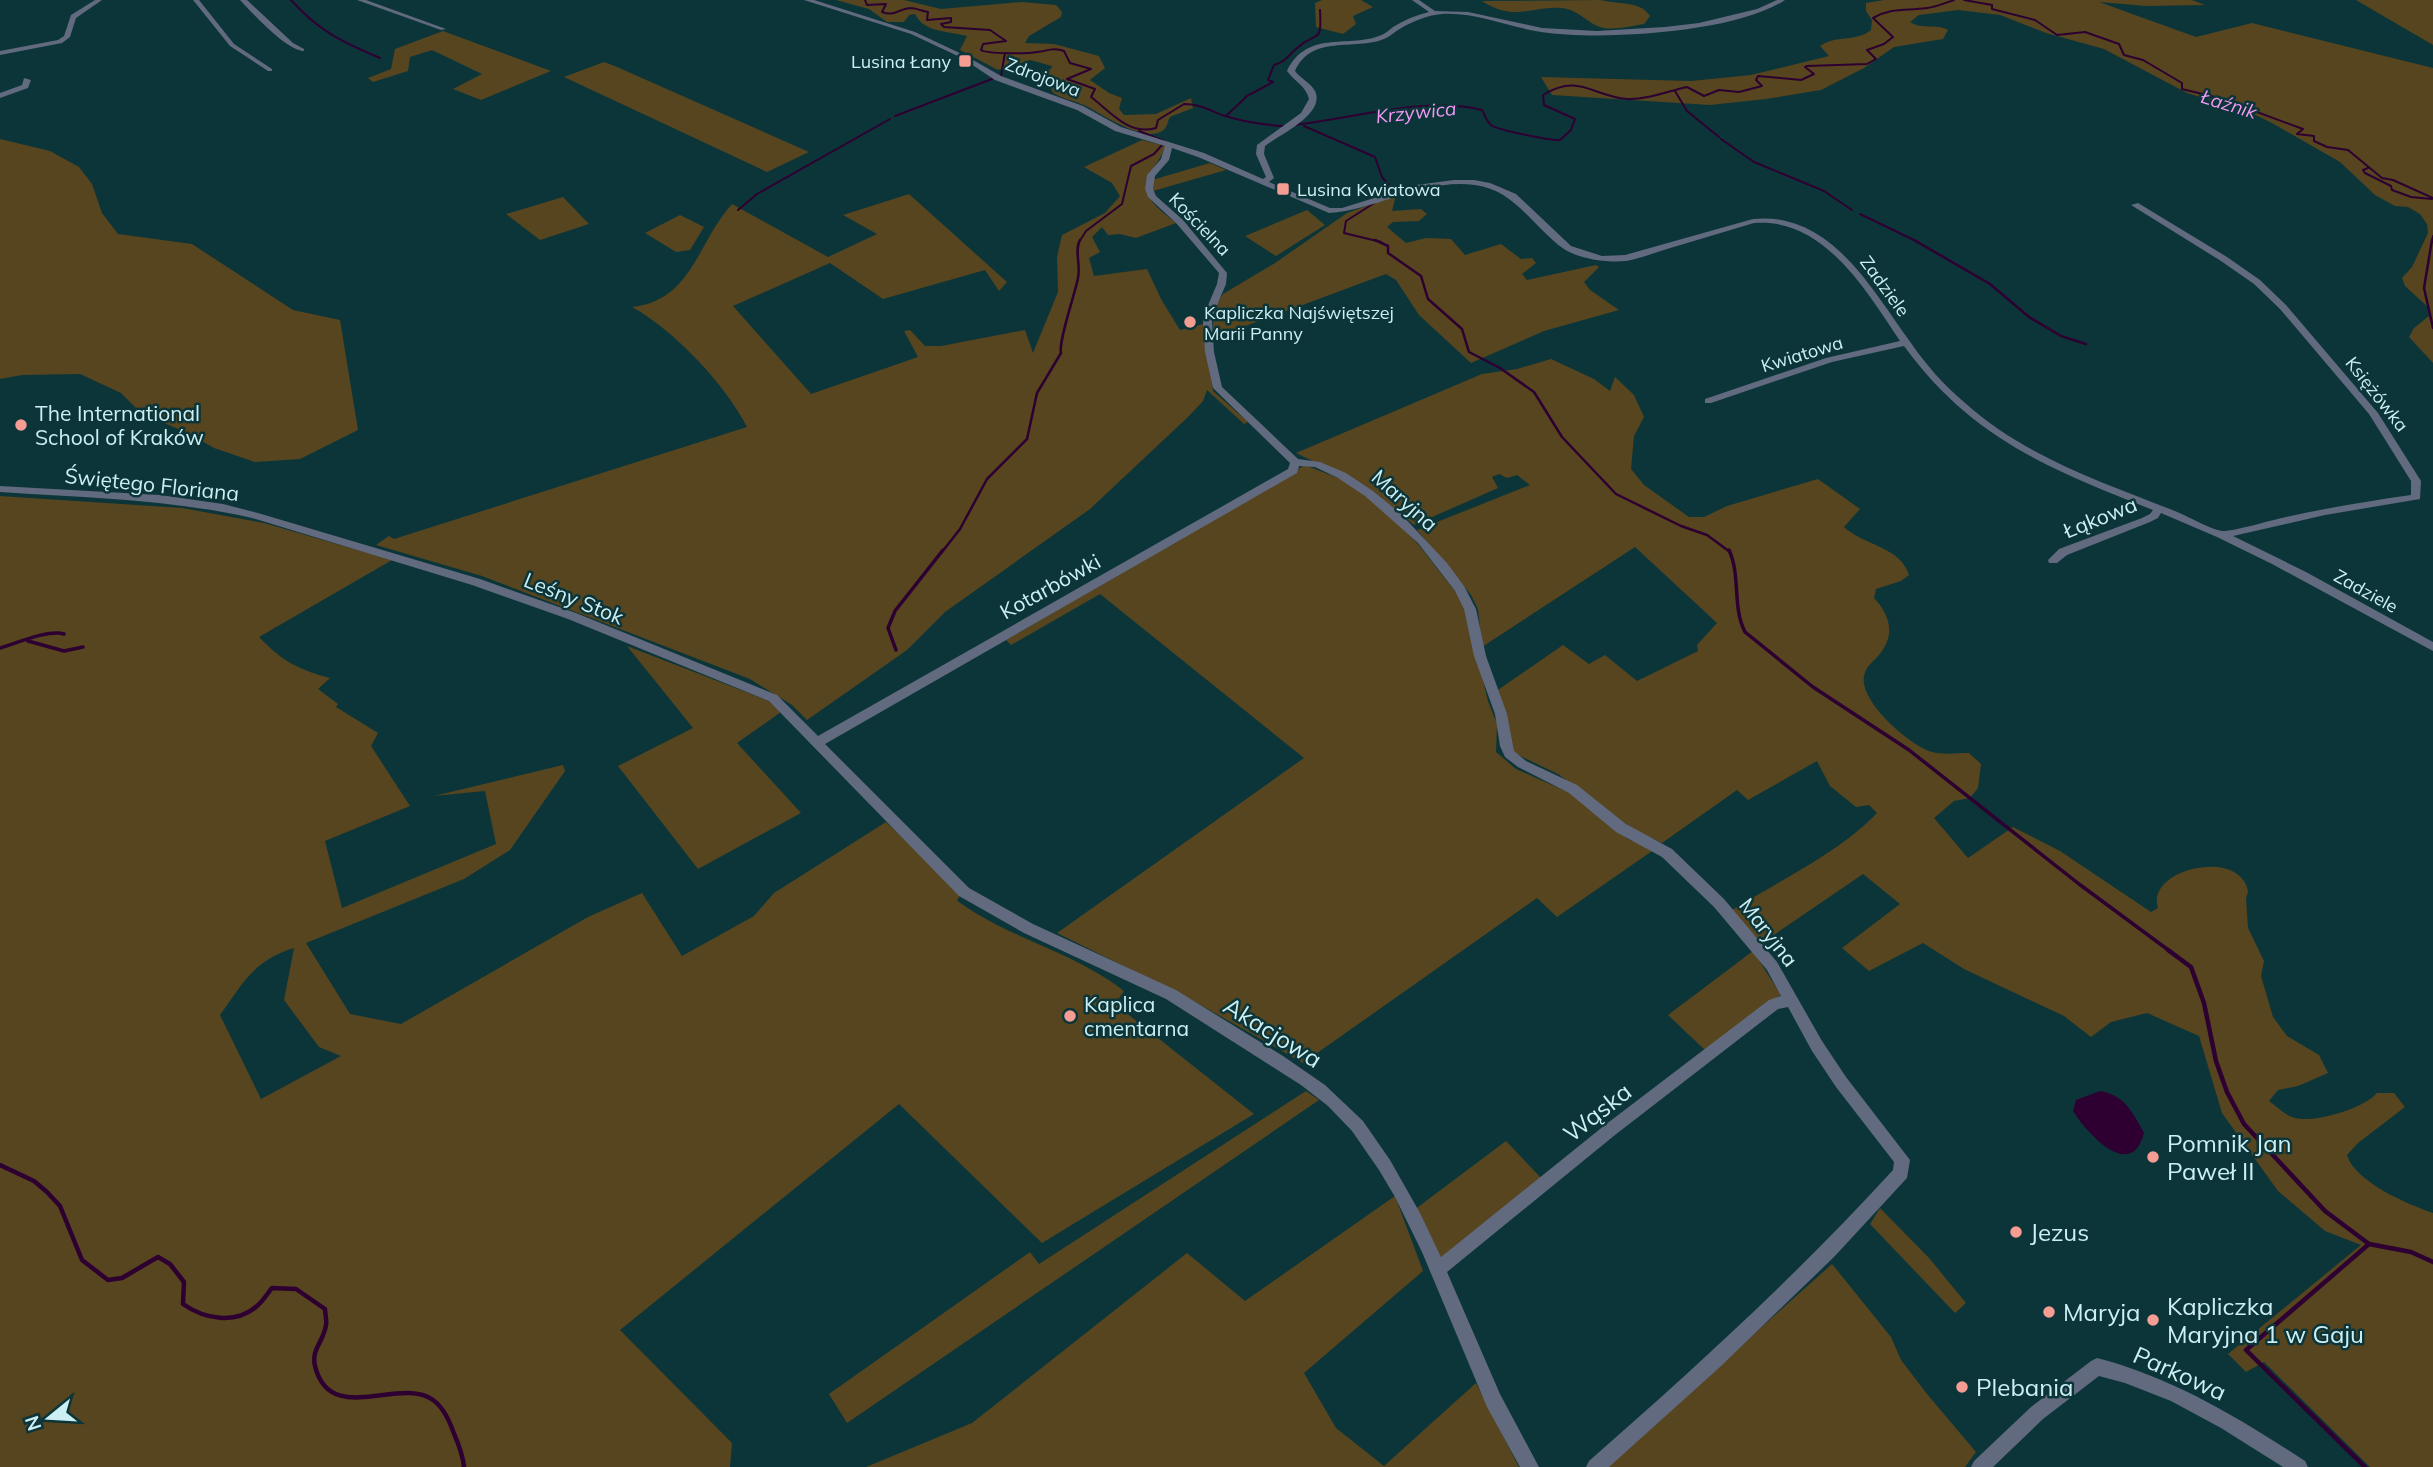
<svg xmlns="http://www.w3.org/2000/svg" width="2433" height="1467" viewBox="0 0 2433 1467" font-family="Mulish,sans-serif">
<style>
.green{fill:#56451f;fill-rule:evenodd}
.water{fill:#2e0031}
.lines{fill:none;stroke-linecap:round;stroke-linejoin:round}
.stream-far3{stroke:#2e0031;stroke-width:2}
.stream-far2{stroke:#2e0031;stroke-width:2.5}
.stream-far1{stroke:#2e0031;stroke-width:3.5}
.stream{stroke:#2e0031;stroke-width:4.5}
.minor{fill:#616a7e;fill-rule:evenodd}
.poi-dot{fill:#f59c93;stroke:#0c3539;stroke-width:2.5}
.labels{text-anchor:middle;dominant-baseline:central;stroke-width:5;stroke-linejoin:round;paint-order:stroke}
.far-poi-label{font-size:18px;fill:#cceff4;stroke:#0c3539;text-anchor:start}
.far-street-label{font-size:18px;fill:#cceff4;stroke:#0c3539}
.far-water-label{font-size:19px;font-style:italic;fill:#f398f5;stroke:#0c3539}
.poi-label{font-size:21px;fill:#cceff4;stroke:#0c3539;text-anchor:start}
.street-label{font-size:21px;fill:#cceff4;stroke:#0c3539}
.near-street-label{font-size:24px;fill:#cceff4;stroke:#0c3539}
.near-poi-label{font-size:24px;fill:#cceff4;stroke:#0c3539;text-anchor:start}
</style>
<rect width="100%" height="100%" fill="#0c3539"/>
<g class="green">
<path d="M 836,0 L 904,0 L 941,9 L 1022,2 L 1056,5 L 1062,12 L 1061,17 L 1029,36 L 1025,43 L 1054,44 L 1099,56 L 1105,68 L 1090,80 L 1109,93 L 1122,98 L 1119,109 L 1124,115 L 1156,114 L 1191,98 L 1193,108 L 1170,117 C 1168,120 1168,124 1166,127 C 1152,148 1103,115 1090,108 C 1078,101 1065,100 1053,93 L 1047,79 L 1036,77 L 1035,74 L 1051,69 L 1052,66 L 1030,60 L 998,70 L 960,50 L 967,36 C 949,31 924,33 915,14 L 909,15 L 904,22 L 887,22 L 869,9 Z"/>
<path d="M 1322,0 L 1361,0 L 1373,7 L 1353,16 L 1356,24 L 1343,34 L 1316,27 L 1315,3 Z"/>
<path d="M 1601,0 C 1618,5 1640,0 1650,16 L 1644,24 C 1632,26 1612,31 1600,27 C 1588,23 1580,12 1567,9 C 1535,3 1517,24 1482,1 Z"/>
<path d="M 1884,0 L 2192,0 L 2205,5 L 2146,6 L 2099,2 L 2196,37 L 2252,23 L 2433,68 L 2433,363 L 2409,337 L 2414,328 L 2429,316 L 2429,308 L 2405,286 L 2402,278 L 2412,267 L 2428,233 L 2427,224 L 2420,214 L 2408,207 L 2395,206 L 2375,195 L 2340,162 L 2272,123 L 2249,112 L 2187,93 L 2104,49 L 2046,33 L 2000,15 L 1958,10 L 1919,15 L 1910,22 C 1922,30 1935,23 1948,30 L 1943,39 L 1894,47 L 1864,68 L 1821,90 L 1766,99 L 1710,105 L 1552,95 L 1541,77 L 1691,81 L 1751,75 L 1829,56 L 1820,46 C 1835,35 1857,42 1871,30 L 1872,20 L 1866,11 L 1866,3 Z"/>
<path d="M 2356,0 L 2433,0 L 2433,45 Z"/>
<path d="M 443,31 L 551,71 L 481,100 L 453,89 L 482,74 L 432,50 L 410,57 L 408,71 L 373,82 L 368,78 L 391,69 L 395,49 Z"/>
<path d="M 604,62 L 617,67 L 809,152 L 767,172 L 564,77 Z"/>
<path d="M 0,139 L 50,151 L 79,167 L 92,184 L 102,213 L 118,234 L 192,244 L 293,310 L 340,320 L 358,430 L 300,459 L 255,462 L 214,448 L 188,433 L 142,414 L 121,393 L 80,374 L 22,375 L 0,379 Z"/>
<path d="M 1142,140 L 1166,146 C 1161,158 1155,165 1149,175 C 1136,195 1163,212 1176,223 L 1136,238 L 1120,234 L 1108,235 L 1102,227 L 1092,237 L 1100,252 L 1089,258 L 1094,276 L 1147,269 L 1161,299 L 1180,330 L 1203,324 L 1213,391 L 1248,422 L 1244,424 L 1207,390 L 1203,401 L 1189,416 L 1090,509 L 945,612 L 907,650 L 807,720 L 792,705 L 750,679 L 482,576 L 376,545 L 389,536 L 394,539 L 747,427 C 725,384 675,331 632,307 C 692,301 698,241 732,204 L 828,257 L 877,234 L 843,215 L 909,194 L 1007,282 L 999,291 L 985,270 L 883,299 L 830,263 L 733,306 L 811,394 L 918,357 L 904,331 L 910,330 L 925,346 L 941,346 L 1025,330 L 1033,353 L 1058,292 L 1057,257 L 1062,235 L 1105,213 L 1120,196 L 1112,183 L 1084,167 Z"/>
<path d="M 1210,163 L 1226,170 L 1153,191 L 1152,180 Z"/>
<path d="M 1396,195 L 1392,211 L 1421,209 L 1427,214 L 1419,221 L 1393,222 L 1387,227 L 1406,243 L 1426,238 L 1451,239 L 1465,255 L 1501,244 L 1521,259 L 1532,258 L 1536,263 L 1522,274 L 1527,280 L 1596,265 L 1599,267 L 1584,282 L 1590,290 L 1619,310 L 1544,331 L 1471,363 L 1419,315 L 1396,280 L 1386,274 L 1213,338 L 1213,309 L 1223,294 L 1275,263 L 1347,213 Z"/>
<path d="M 563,197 L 589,224 L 540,240 L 506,214 Z"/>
<path d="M 1307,210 L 1325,225 L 1276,256 L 1245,236 Z"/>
<path d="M 680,215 L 704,227 L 690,250 L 676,252 L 645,233 Z"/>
<path d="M 1551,359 L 1594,379 L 1610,391 L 1615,377 L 1634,395 L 1644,417 L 1634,436 L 1631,469 L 1644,485 L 1689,517 L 1704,517 L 1727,506 L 1818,479 L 1860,509 L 1844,527 C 1863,545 1901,547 1909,575 L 1901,581 L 1876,589 L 1874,598 C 1890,615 1896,635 1879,655 C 1873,662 1866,666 1864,676 C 1859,701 1909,745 1932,752 C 1942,755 1958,753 1969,753 L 1981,764 L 1978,788 L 1970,798 L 1954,801 L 1934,818 L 1968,858 L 2013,827 L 2060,851 L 2151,912 L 2158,908 C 2145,868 2242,847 2248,892 L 2246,898 L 2248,928 L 2264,961 L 2261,976 L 2273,1017 L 2287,1036 L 2319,1055 L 2328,1073 L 2298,1086 L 2278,1090 L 2269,1101 C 2276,1106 2284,1114 2292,1117 C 2311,1125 2365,1108 2377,1093 L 2394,1093 L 2405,1107 L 2358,1143 L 2347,1155 C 2355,1182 2407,1204 2433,1213 L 2433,1467 L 2370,1467 L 2264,1362 L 2246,1372 L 2228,1354 L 2361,1245 L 2325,1231 L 2278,1191 L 2222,1113 L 2199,1036 L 2147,1013 L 2111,1022 L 2091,1037 L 2064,1016 L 1964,969 L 1923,943 L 1869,971 L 1842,948 L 1900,904 L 1863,874 L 1762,943 L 1730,911 C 1777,882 1839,853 1877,813 L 1869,805 L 1856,807 L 1830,786 L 1817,761 L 1748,800 L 1737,790 L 1662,843 L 1633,829 L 1558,774 L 1514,753 L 1495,692 L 1563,645 L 1589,664 L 1605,655 L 1637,681 L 1698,651 L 1697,645 L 1717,623 L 1635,547 L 1482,647 L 1478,609 L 1471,595 L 1417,530 L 1530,485 L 1517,475 L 1507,478 L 1499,474 L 1492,477 L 1498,488 L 1414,525 L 1370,489 L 1296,453 L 1482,374 L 1517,369 Z"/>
<path d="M 1305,465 L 1343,480 L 1382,507 L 1418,544 L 1464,603 L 1488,701 L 1497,724 L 1496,752 L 1516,769 L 1570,793 L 1628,839 L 1655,849 L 1557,917 L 1537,898 L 1303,1063 L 1190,999 L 1057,933 L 1304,758 L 1100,594 L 1011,645 L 1006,640 Z"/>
<path d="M 0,496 L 182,508 L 264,523 L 392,560 L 259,637 C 282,661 297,669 330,678 L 318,689 L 338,704 L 336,707 L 378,733 L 371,746 L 410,806 L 325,841 L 342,908 L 496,844 L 485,791 L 434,796 L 563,765 L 565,771 L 510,850 L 464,879 L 306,943 L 350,1014 L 401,1024 L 588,917 L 642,893 L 682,956 L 754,916 L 774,893 L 886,822 L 961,894 L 957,900 L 959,902 C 1010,939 1074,952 1124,991 L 1115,1004 L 1254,1114 L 1042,1243 L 899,1104 L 620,1330 L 732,1443 L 730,1467 L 0,1467 ZM 294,948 L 284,1000 L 319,1047 L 341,1056 L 261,1099 L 220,1015 C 243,983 254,960 294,948 Z"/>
<path d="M 627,646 L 769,701 L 781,712 L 737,743 L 801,813 L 698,869 L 618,766 L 693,728 Z"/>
<path d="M 1753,951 L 1781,995 L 1705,1050 L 1668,1015 Z"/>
<path d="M 1306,1091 L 1319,1100 L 847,1423 L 829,1394 L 1030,1252 L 1039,1264 Z"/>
<path d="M 1506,1141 L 1542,1179 L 1439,1262 L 1414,1210 Z"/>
<path d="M 1395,1196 L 1423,1271 L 1304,1373 L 1336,1428 L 1384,1466 L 1476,1383 L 1519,1467 L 866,1467 L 972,1423 L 1187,1253 L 1245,1301 Z"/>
<path d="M 1880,1208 L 1929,1258 L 1966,1303 L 1955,1313 L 1870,1224 Z"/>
<path d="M 1832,1264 L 1891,1337 L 1901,1360 L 1927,1394 L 1976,1452 L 1965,1467 L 1605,1467 Z"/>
</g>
<path class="water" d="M 2100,1091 C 2125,1095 2133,1113 2144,1133 C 2131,1183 2086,1132 2073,1111 L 2076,1100 Z"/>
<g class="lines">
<g class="stream-far3">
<path d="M 291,0 C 319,31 342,42 380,58"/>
<path d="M 865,0 L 867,5 L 886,4 L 882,12 C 895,17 898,9 910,8 C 915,8 923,11 928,12 L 927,20 L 951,18 L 951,22 L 941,24 L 944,27 L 990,30 L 1006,41 L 983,44 L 981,50 C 987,54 1028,54 1037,52 C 1047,51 1054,47 1064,51 L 1070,63 L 1091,69 L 1067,79 L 1095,89 L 1091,97 C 1111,112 1129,136 1156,128 L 1158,120 L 1184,104 C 1199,104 1209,110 1222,115 C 1243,122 1264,125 1285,126"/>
<path d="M 1964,0 L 1992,5 L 1992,9 L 2035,20 L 2057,35 L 2085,32 L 2119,44 L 2124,55 L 2143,60 L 2182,83 L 2182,89 L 2219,98 L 2303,129 L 2297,134 L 2314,136 L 2314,141 L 2327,147 L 2348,150 L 2382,178 L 2393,180 L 2433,198"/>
<path d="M 1001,76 L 1005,53"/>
<path d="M 1675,91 L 1687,111 L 1719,137"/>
<path d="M 895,116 L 992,79"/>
<path d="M 1226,116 L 1247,96 L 1273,82 L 1268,80 L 1274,65 C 1285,62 1288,56 1297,48 C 1317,30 1322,46 1320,10"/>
<path d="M 1293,125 C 1352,119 1425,96 1482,110 C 1485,115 1486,121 1491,125 C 1497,130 1552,141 1560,140 L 1571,130 L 1575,119 L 1544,105 L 1543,95 C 1579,73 1592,96 1627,99 C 1647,100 1668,91 1687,87 L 1704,96 L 1719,90 L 1739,92 L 1762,86 L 1756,80 L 1758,76 L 1801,80 L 1814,74 L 1805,67 L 1807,66 L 1867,64 L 1876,59 L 1867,50 L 1884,44 L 1893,37 L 1873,18 C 1893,7 1905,11 1927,8 C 1936,7 1945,3 1954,0"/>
<path d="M 1304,126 L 1375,157 L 1382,177 L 1392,189 L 1390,192"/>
<path d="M 1139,131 L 1164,141"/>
<path d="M 1721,139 L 1754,162 L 1824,191 L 1852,210"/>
<path d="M 2368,168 L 2363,170 L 2365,173 L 2391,186 L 2392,190 L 2411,197 L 2432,199"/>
<path d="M 1379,200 L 1346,221 L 1344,233 L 1381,242"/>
<path d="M 738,210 L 757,194 L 890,119"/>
<path d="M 1860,214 L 1918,242"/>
<path d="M 1079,242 L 1086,231 L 1122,204 L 1131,166 L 1154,154 L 1162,145"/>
<path d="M 2432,242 L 2433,236"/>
</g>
<g class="stream-far2">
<path d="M 1375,240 L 1388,246 L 1388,253 L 1421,276 L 1428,299 L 1462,329 L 1469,352 L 1500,368 L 1534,392 L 1562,437 L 1616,494 L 1681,526 L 1707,535 L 1730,552"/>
<path d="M 1914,240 L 1990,284 L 2029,317 L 2061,336 L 2086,344"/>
<path d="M 2432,240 L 2424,288 L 2433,328"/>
<path d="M 942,552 L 960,529 L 987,479 L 1027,439 L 1037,393 L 1061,353 C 1058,342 1075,294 1078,278 C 1081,265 1074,250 1080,240"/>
</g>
<g class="stream-far1">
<path d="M 1729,550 C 1741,576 1732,607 1745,632 L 1813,687 L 1909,750 L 2079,884 L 2171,952"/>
<path d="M 28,641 L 64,651 L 83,647"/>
<path d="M 0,648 C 17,643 49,629 64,634"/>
<path d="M 896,650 L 888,628 L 895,611 L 943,550"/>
</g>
<g class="stream">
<path d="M 2168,950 L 2191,967 L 2204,1003 L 2216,1061 L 2227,1092 L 2244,1124 L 2325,1211 L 2369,1244 L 2411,1252 L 2433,1262"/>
<path d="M 0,1165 L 34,1181 L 47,1192 L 60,1206 L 82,1260 L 108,1280 L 122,1278 L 158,1257 L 170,1264 L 184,1282 L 183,1304 C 204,1319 236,1325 257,1306 C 263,1301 267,1294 272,1288 L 296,1289 L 325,1309 C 325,1314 327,1320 326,1325 C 324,1341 311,1349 315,1366 C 330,1427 399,1376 433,1400 C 443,1407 449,1420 453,1431 C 458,1443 463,1454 464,1467"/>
<path d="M 2365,1467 L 2246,1350 L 2369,1244"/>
</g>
<g class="minor">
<path d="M 95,0 L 102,0 L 76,18 L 70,37 L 62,43 L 0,55 L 0,51 L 58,40 L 64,36 L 71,15 Z"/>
<path d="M 193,0 L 199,0 L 234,44 L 272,69 L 272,71 L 268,71 L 230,46 Z"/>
<path d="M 240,0 L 247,0 L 293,43 L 304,49 L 304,51 C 287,51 253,14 240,0 Z"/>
<path d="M 357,0 L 366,0 L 446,29 L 441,30 Z"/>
<path d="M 804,0 L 814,0 L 915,32 L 966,56 L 1001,76 L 1083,106 L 1121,127 L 1204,153 L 1263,179 L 1266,177 L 1256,154 L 1257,145 L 1301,113 L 1309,99 C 1306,86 1295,82 1287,71 C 1307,30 1346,48 1379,36 C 1385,34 1389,30 1393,27 C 1404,20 1416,15 1429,12 L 1412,0 L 1419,0 L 1435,11 L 1468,12 L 1542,28 L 1597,31 L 1665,27 L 1699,23 L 1757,9 L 1777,0 L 1785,0 C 1736,33 1600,41 1541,32 C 1508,27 1476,12 1442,14 C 1427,15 1411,22 1398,30 C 1393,33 1389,37 1384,39 C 1354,51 1312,34 1295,71 C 1300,78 1311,83 1315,91 C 1326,114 1279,135 1265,146 L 1264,154 L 1274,178 L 1269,182 L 1330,208 L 1342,208 L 1416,185 L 1454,180 L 1474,180 L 1490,183 L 1516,194 L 1571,246 L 1602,256 L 1625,255 L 1753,219 C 1831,211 1872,290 1911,343 C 1926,365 1944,385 1964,402 C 2023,456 2102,482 2175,511 C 2185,515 2214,531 2223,531 C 2236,531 2271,520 2286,517 C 2327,508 2369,501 2411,495 L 2411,481 L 2369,414 L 2280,309 L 2254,284 L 2221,261 L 2131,205 L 2138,203 L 2227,257 L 2260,280 L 2286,305 L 2378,413 L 2421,481 L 2420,499 L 2325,515 L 2233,536 L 2306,572 L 2433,642 L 2433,651 L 2272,564 L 2217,537 L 2161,513 L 2158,518 L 2150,522 L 2067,555 L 2057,563 L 2049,563 L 2048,560 L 2059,549 L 2142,518 L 2150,514 L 2153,510 C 2050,469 1972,439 1904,346 L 1832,362 L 1711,403 L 1705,403 L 1705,399 L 1826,358 L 1900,341 C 1867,292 1824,217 1754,223 C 1725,232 1696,240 1667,249 C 1653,253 1639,259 1626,261 C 1608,263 1579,259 1564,249 C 1533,227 1515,190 1475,185 C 1423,178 1378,210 1329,213 L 1198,157 L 1172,148 L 1169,160 L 1155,176 L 1153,189 L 1156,196 L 1183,220 L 1227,273 L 1226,284 L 1215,310 L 1212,322 L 1214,352 L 1222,387 L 1298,459 L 1320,462 L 1346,473 L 1373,491 L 1400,513 L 1447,563 L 1464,586 L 1476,609 L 1486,656 L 1507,714 L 1514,751 L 1526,761 L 1577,785 L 1626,824 L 1672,849 L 1724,899 L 1777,962 L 1822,1041 L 1846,1077 L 1910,1160 L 1907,1178 L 1834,1257 L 1720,1367 L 1609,1467 L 1586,1467 L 1589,1461 C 1695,1368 1798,1274 1893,1170 L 1894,1162 L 1836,1087 L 1812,1051 L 1788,1007 L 1778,1009 L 1615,1135 L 1447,1272 L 1500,1394 L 1539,1467 L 1520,1467 L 1487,1407 L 1422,1252 L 1395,1197 L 1379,1170 L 1352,1131 L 1328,1106 L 1301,1085 L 1166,999 L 1024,933 L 959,896 L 769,701 L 568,619 L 472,585 L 252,518 C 169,499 85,498 0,492 L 0,486 L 160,495 L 223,504 L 258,513 L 480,579 L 576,613 L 777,695 L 818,736 L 1288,469 L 1290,463 L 1213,388 L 1205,352 L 1203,322 L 1206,310 L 1217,284 L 1219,273 L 1177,224 L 1148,197 L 1145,189 L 1147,175 L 1161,159 L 1165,146 L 1115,131 L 1077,110 L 995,80 L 962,58 L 911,34 ZM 1299,466 L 1315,467 L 1338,478 L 1365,496 L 1418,543 L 1455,591 L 1464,609 L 1474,656 L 1495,714 L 1500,746 L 1505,757 L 1518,767 L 1569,793 L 1616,832 L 1662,857 L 1714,907 L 1767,970 L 1781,996 L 1769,1000 L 1605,1125 L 1441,1257 L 1420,1213 L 1390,1160 L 1363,1121 L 1325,1085 L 1283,1056 L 1176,990 L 1033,924 L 969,888 L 825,744 L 1297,473 Z"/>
<path d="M 24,78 L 31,80 L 28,88 L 0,98 L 0,93 L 22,85 Z"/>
<path d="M 2097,1358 C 2174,1378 2239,1418 2305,1461 L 2308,1467 L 2283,1467 L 2221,1428 L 2171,1401 L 2125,1383 L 2099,1376 L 2043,1419 L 1993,1467 L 1971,1467 L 1974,1461 L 2031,1407 L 2091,1361 Z"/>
</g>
</g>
<g class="poi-dot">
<rect x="958" y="54" width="14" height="14" rx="3.5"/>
<rect x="1276" y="182" width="14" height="14" rx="3.5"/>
<circle cx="1190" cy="322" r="7"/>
<circle cx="21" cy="425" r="7"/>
<circle cx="1070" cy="1016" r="7"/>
<circle cx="2153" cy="1157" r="7"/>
<circle cx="2016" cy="1232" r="7"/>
<circle cx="2049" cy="1312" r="7"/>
<circle cx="2153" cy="1320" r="7"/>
<circle cx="1962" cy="1387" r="7"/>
</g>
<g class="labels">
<g class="far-poi-label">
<text x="951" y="61" text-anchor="end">Lusina Łany</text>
<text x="1297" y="189">Lusina Kwiatowa</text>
<text x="1204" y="312">Kapliczka Najświętszej<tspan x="1204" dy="21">Marii Panny</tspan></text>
</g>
<g class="far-street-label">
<text transform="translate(1043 77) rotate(21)">Zdrojowa</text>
<text transform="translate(1200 224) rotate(46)">Kościelna</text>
<text transform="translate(1885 286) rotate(54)">Zadziele</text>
<text transform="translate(1802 354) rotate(-17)">Kwiatowa</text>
<text transform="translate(2377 394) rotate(52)">Księżówka</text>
<text transform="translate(2366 591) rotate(29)">Zadziele</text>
</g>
<g class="far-water-label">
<text transform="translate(2229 104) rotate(17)">Łaźnik</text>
<text transform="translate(1416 112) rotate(-6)">Krzywica</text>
</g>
<g class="poi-label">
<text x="35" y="413">The International<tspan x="35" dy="24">School of Kraków</tspan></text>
<text x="1084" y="1004">Kaplica<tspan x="1084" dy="24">cmentarna</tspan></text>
</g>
<g class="street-label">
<text transform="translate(152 484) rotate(6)">Świętego Floriana</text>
<text transform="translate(1405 500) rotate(42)">Maryjna</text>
<text transform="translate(2100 517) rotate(-22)">Łąkowa</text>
<text transform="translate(1050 586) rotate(-29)">Kotarbówki</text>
<text transform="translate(574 598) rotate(22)">Leśny Stok</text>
<text transform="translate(1769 932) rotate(52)">Maryjna</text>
</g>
<g class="near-street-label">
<text transform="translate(1273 1032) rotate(32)">Akacjowa</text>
<text transform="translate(1597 1112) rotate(-38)">Wąska</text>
<text transform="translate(2180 1373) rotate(24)">Parkowa</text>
</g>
<g class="near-poi-label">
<text x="2167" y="1143">Pomnik Jan<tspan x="2167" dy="28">Paweł II</tspan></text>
<text x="2030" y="1232">Jezus</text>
<text x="2167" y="1306">Kapliczka<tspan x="2167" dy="28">Maryjna 1 w Gaju</tspan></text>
<text x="2063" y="1312">Maryja</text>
<text x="1976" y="1387">Plebania</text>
</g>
</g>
<g transform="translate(49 1418) rotate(252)" stroke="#0c3539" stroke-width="5" paint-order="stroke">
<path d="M0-5L12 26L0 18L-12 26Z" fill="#cceff4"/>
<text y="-10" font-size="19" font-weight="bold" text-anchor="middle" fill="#cceff4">N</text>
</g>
</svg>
